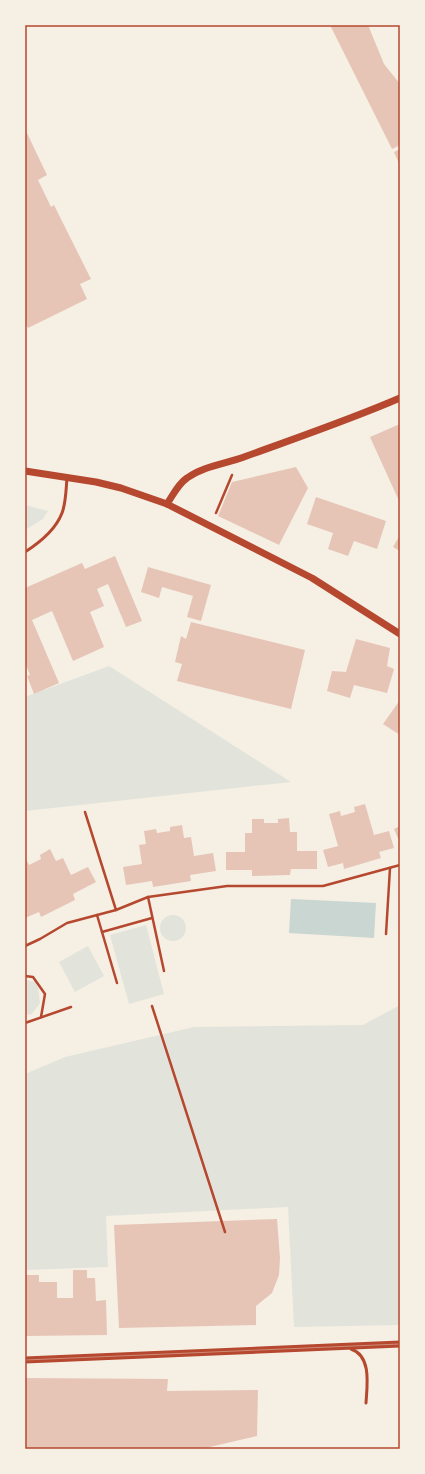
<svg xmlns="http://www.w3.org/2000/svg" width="425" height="1474" viewBox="0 0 425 1474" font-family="Manrope,sans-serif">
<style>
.green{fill:#e2e4dc}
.water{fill:#c9d6d2}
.building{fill:#e6c5b7}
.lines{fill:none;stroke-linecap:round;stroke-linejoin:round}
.path{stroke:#b5482f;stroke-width:2.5}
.service{stroke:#b5482f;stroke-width:3}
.tertiary{stroke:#b5482f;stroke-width:7}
.tram{stroke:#cf8b77;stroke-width:1}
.neatline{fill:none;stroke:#b5482f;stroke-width:1.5}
</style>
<rect width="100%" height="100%" fill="#f6efe4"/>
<g class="green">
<path d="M 25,505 L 48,511 L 43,519 L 25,530 Z"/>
<path d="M 109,666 L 291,782 L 25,811 L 25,697 Z"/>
<circle cx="173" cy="928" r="13"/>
<path d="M 146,925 L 164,994 L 129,1004 L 110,935 Z"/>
<path d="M 88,946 L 104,976 L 75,992 L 59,962 Z"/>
<path d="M 25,980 L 35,982 L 38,988 L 40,1003 L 32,1014 L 25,1015 Z"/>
<path d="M 400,1005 L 400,1325 L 294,1327 L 288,1207 L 106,1216 L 108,1267 L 25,1270 L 25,1074 L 65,1057 L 194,1027 L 363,1025 Z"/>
</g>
<path class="water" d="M 291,899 L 376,903 L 374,938 L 289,933 Z"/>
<g class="building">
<path d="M 330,25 L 368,25 L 384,64 L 400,84 L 400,145 L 392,149 Z"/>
<path d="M 25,129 L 47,175 L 38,180 L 51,207 L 54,205 L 91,279 L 80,284 L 87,299 L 28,328 L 25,323 Z"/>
<path d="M 400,149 L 400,166 L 394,152 Z"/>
<path d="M 400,424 L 400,503 L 370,437 Z"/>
<path d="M 296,467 L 308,488 L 279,545 L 218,516 L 232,482 Z"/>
<path d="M 316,497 L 386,521 L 377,549 L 354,541 L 348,556 L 328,549 L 333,533 L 307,524 Z"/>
<path d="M 400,535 L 400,551 L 393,547 Z"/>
<path d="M 115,556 L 142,621 L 126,627 L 108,584 L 97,589 L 104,606 L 90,612 L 104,647 L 73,661 L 52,611 L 32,620 L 59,683 L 34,694 L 27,676 L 30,675 L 25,662 L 25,588 L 82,563 L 85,569 Z"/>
<path d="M 148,567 L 211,585 L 201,621 L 187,617 L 193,596 L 162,587 L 159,598 L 141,592 Z"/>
<path d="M 191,622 L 305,650 L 291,709 L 177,681 L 182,664 L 175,662 L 181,636 L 186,639 Z"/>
<path d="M 356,639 L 390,648 L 387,666 L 394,669 L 387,693 L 354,685 L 350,698 L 327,691 L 332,671 L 346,672 Z"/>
<path d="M 400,700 L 400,735 L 383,724 Z"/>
<path d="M 365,804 L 374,835 L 389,831 L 394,848 L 379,852 L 381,858 L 344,869 L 343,863 L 328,867 L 323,850 L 338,846 L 329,814 L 340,811 L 341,816 L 355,812 L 354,807 Z"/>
<path d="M 289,818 L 290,832 L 297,832 L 297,851 L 317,851 L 317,869 L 291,869 L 290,875 L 252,876 L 252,870 L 226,870 L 226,852 L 245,852 L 245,833 L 252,833 L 252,819 L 264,819 L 264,823 L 278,823 L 278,819 Z"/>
<path d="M 182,825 L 184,838 L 191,837 L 194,856 L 213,853 L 216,871 L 190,875 L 191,881 L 153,887 L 152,881 L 126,885 L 123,867 L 142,864 L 139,845 L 146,844 L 144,831 L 156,829 L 157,833 L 170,831 L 170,827 Z"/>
<path d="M 400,826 L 400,843 L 394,829 Z"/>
<path d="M 50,849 L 56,861 L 63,858 L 71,875 L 88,867 L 96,882 L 73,894 L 75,900 L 41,917 L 39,912 L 25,918 L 25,862 L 27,861 L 29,865 L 41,859 L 40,855 Z"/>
<path d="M 277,1219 L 280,1258 L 279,1275 L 272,1293 L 256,1306 L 256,1325 L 119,1328 L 114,1225 Z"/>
<path d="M 73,1270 L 87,1270 L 87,1278 L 95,1278 L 96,1301 L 106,1300 L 107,1335 L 25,1336 L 25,1275 L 39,1275 L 39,1282 L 57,1282 L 57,1298 L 73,1298 Z"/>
<path d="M 25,1378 L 168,1379 L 167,1391 L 258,1390 L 257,1436 L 201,1449 L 25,1449 Z"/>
</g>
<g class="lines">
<g class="path">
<path d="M 216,513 L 232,475"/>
<path d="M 85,812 L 116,910"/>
<path d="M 148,897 L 164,971"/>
<path d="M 97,915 L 117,983"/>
<path d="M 102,932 L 152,918"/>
<path d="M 386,934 L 390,868"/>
<path d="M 25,946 L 40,939 L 67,923 L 116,910 L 148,897 L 227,886 L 323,886 L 400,865"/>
<path d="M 25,976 L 33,977 L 45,994 L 41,1017"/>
<path d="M 152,1006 L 225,1232"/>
<path d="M 25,1023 L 71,1007"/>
</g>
<g class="service">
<path d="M 25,552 C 39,543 56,529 62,513 C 66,503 66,489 67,478"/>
<path d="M 351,1349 C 372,1356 367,1386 366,1403"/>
</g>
<g class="tertiary">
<path d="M 25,471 L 96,482 L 121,488 L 167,504 L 312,578 L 400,634"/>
<path d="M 167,504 C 173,495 178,484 187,478 C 204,466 225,464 244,457 C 296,438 349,420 400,398"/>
<path d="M 25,1360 L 400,1344"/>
</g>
<path class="tram" d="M 25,1360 L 400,1344"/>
</g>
<rect width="425" height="1474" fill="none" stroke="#f6efe4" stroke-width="52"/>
<rect x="26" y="26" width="373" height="1422" class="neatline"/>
</svg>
